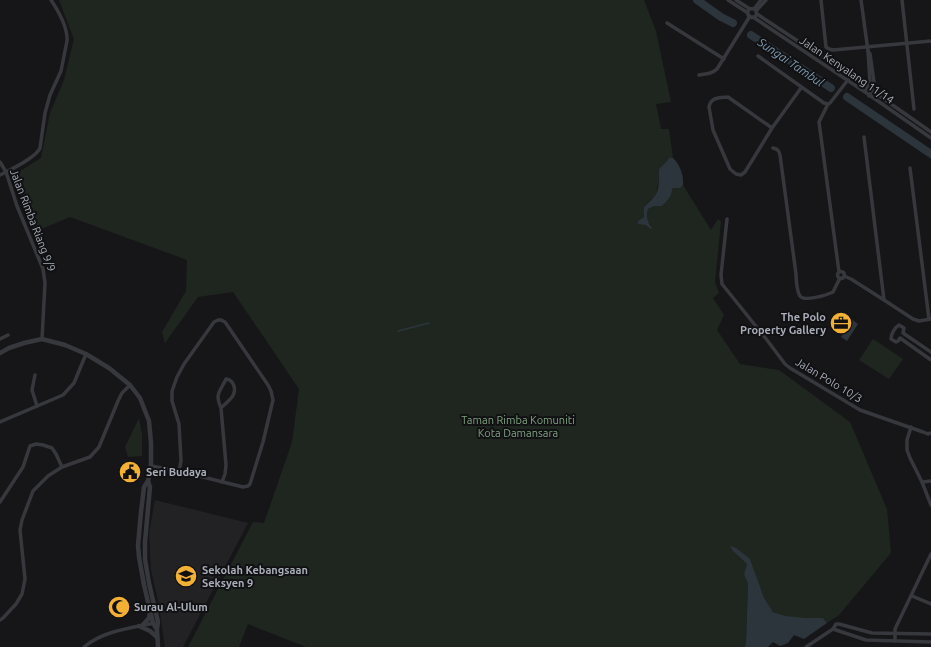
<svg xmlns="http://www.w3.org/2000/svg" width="931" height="647" viewBox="0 0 931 647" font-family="Ubuntu,sans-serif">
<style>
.built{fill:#222225}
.green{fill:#1e261f}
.water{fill:#2c353c}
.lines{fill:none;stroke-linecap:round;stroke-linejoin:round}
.stream{stroke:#2c353c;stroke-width:1.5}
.river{stroke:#2c353c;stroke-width:8}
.minor{stroke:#37383d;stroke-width:3.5}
.tertiary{stroke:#37383d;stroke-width:4.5}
.labels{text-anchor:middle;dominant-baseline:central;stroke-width:4;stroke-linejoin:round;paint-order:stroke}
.street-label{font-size:11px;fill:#a8adb8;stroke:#111113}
.poi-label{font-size:11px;font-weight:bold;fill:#a8adb8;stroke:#111113;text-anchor:start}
.park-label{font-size:11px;fill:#7fa381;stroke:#111113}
.water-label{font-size:12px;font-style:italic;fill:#7f9bb3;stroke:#111113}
</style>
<rect width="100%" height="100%" fill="#161618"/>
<path class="built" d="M 155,500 L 248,523 L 183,647 L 165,647 L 159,606 L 151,570 L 149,534 Z"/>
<g class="green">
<path d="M 59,0 L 644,0 L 656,31 L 671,102 L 656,104 L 661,129 L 669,129 L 673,158 L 669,158 L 658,172 L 659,179 L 656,195 L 644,206 L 644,217 L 638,221 L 652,226 C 645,220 646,217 648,209 L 654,206 L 671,189 L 674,188 L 680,188 L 683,185 L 711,230 L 718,219 L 721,222 L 715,282 L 719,293 L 713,298 L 724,315 L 717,330 L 740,364 L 779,370 L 850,422 L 887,509 L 891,553 L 839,615 L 827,623 L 823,618 C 809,618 787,620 774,612 C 763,605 755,572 750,559 L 733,551 L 747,564 L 744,574 L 748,584 L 746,642 L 745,647 L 306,647 L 248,624 L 239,647 L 188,647 L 253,522 L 264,523 L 292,442 L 299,389 L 233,292 L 198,297 L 165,343 L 162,332 L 186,291 L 187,260 L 70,217 L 34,232 L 14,175 L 41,158 L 50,113 L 64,80 L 74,39 Z"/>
<path d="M 873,339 L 903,359 L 889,379 L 859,360 Z"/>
<path d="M 139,418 L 142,434 L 142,456 L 128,457 L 125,447 Z"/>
</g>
<g class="water">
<path d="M 669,158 L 673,158 C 680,165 684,175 683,185 L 680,188 L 674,188 L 672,189 C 672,196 667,201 662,206 L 654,206 L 648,209 C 647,213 646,217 648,221 C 649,225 651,225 652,229 L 651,229 L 646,225 L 638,224 L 638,221 L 644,217 L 644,207 C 655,196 658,196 659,180 C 659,177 658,173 659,170 C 660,167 666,163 669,158 Z"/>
<path d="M 850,318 L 858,324 L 847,341 L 841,337 L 848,325 L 847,323 L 847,320 Z"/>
<path d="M 730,546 L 736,548 L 750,559 L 764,598 L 773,612 L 785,616 L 805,618 L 823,618 L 827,623 L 804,639 L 794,635 L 788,643 L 780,646 L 773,642 L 768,647 L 745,647 L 746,642 L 748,584 L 744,574 L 747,564 L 733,551 Z"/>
</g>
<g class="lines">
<path class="stream" d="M 398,331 L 429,323"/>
<g class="river">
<path d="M 697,0 L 721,17 L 733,23"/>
<path d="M 751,35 L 831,88"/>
<path d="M 847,97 L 931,154"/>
</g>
<g class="minor">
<path d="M 728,0 L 748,13"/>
<path d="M 736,0 L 750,9"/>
<path d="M 821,0 L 826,47 L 829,49 L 833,50 L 931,41"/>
<path d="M 861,0 L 868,51 L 870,82 L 869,85 L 866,90"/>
<path d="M 902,0 L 914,109"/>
<circle cx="752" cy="13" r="4.5"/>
<path d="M 754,9 L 761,0"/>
<path d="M 756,11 L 766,0"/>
<path d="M 757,14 L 851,76 L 931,132"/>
<path d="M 753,17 L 865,92 L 931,138"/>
<path d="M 667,23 L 724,59"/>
<path d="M 868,51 L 870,54 L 874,82 L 874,86 L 869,96"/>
<path d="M 758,56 L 824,103 L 828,104 L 830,103 L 851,76"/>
<path d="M 699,75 C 706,74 712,74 717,69 L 750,16"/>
<path d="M 828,104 L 819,122 L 839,272"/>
<path d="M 772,128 L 728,97 C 719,98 711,97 709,107 L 713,130 L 730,169 L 736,174 L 741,175 L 745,172 L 772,128 L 801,88"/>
<path d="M 864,137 L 884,300 L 913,319 L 919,321 L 931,319"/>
<path d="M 773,148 C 777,149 779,150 780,155 L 796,274 C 796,279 797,292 800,296 C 804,302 827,295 833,292 L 840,278"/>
<path d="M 0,162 L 6,172 L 17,206 L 43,269 L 45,283 L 42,339"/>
<path d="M 910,168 L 929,319"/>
<path d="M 0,175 C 10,170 36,158 40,148 L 45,113 L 50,95 L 61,71 L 67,41 C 68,27 59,12 51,0"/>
<path d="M 727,219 L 721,275 L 722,284 L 767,340 L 785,364 L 790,368 L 860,410 L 923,432 L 928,434 L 931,433"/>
<circle cx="841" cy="275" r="3.5"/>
<path d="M 844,276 L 851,279 L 884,300"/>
<path d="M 218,320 L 221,320 L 225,322 L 268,385 L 271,391 L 273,400 L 263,442 L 250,484 L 248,486 L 243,487 L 179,471 L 181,461 L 179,424 L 172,401 L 172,391 L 177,377 L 184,364 L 214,322 Z"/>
<path d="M 0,339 L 8,335"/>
<path d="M 931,352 L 903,333 L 904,328 L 899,325 C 895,327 891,334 891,339 L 896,342 L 898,341 L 900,338 L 931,360"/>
<path d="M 35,375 L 32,390 L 37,406"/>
<path d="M 221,408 C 224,405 229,401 232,397 C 237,390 234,380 226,379 L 225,381 C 219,393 215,394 221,408 L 226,465 L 225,474 L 222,482"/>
<path d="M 0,422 L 63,395 L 74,383 L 86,354"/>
<path d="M 911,427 L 907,440 L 907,450 L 910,458 L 922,482 L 931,505"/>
<path d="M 151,466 L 179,471"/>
<path d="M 922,482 L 931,481"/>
<path d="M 0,502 L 23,467 L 30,446 L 36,444 L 43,445 L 52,448 L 56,454 L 62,467"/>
<path d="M 912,596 L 931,604"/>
<path d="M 0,620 L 3,618 L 16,604 L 22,594 L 25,579 L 20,530 L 22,520 L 33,491 L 48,476 L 62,467 L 90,457 L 99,447 L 118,401 L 122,393 L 130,385"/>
<path d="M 833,629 L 866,640 L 931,642"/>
<path d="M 895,641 L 895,629 L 931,554"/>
<path d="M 84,647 C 103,631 130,628 154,623"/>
<path d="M 806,647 L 833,629 L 836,624 L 839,624 L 872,633 L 931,634"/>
</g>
<g class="tertiary">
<path d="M 0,353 L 9,348 L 24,343 L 42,339 L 65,345 L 86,354 L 109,368 L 130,385 L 140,398 L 149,421 L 151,443 L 151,466 L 148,481 L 144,487 L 141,512 L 138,545 L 139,557 L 144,585 L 153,623 L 157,630 L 158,647"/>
<path d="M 148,481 L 150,487 L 145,542 L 145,559 L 149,583 L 158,622 L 157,629"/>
<path d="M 139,626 L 150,631 L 157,637"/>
<path d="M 142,626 L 149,618 L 150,612"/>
</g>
</g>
<defs>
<g id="office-disc" transform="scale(1.15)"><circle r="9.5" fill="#f2b134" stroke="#111113"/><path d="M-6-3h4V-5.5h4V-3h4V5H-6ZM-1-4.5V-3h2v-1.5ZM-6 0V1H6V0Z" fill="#111"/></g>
<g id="civic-disc" transform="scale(1.15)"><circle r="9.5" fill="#f2b134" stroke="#111113"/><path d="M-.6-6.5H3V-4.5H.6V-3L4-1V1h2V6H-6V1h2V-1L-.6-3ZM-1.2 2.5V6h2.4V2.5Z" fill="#111"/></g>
<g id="school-disc" transform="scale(1.15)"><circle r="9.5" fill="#f2b134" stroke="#111113"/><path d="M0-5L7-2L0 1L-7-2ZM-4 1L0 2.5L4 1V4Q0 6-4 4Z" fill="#111"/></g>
<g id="mosque-disc" transform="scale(1.15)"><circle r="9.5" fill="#f2b134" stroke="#111113"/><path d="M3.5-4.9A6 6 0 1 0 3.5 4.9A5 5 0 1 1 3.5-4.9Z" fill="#111"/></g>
</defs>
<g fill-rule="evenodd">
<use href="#office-disc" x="841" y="323"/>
<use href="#civic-disc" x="130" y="472"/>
<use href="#school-disc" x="186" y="576"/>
<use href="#mosque-disc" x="119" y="607"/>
</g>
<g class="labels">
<g class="street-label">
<text transform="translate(847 70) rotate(34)">Jalan Kenyalang 11/14</text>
<text transform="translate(33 220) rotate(69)">Jalan Rimba Riang 9/9</text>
<text transform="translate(829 380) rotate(31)">Jalan Polo 10/3</text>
</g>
<g class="poi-label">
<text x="826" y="317" text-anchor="end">The Polo<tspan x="826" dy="13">Property Gallery</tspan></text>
<text x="146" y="472">Seri Budaya</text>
<text x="202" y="570">Sekolah Kebangsaan<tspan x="202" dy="13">Seksyen 9</tspan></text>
<text x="134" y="607">Surau Al-Ulum</text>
</g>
<g class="park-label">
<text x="518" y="420">Taman Rimba Komuniti<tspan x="518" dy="13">Kota Damansara</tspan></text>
</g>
<g class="water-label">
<text transform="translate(791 62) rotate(34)">Sungai Tambul</text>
</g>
</g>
</svg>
